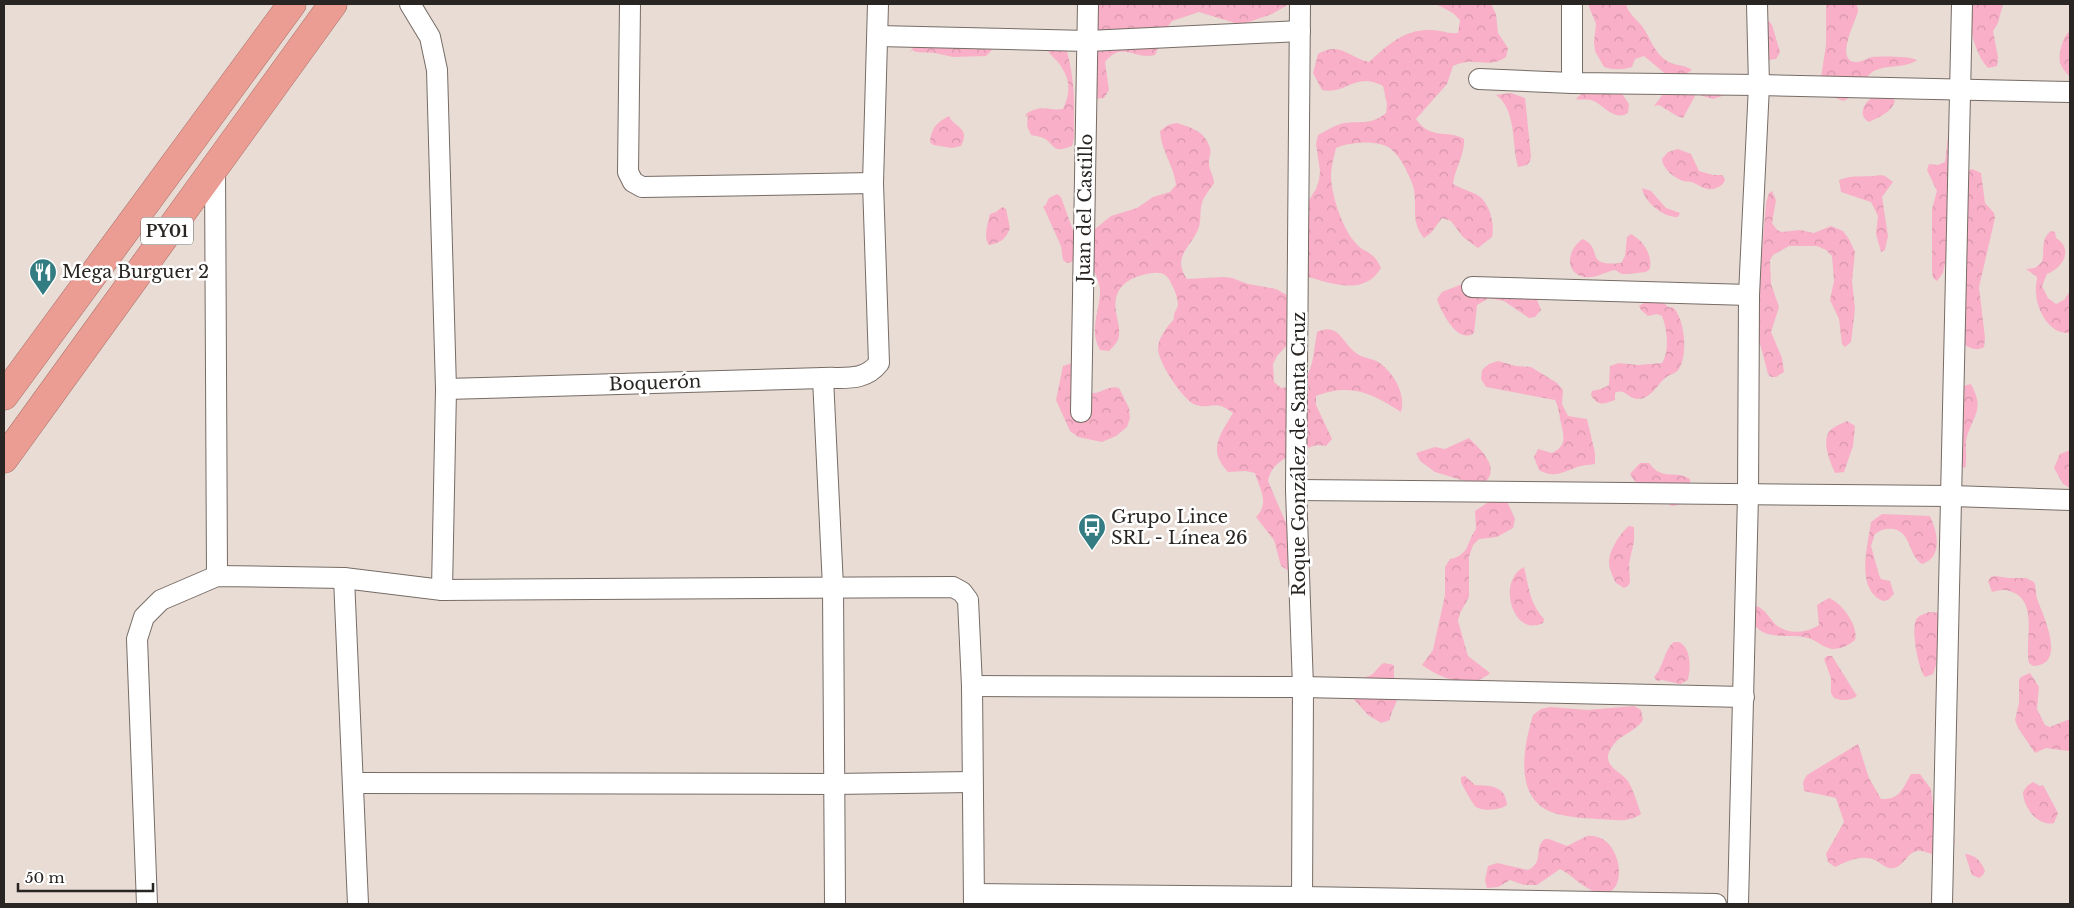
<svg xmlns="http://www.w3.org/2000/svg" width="2074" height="908" viewBox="0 0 2074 908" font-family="'Libre Baskerville',serif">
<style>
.forest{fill:url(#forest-crowns)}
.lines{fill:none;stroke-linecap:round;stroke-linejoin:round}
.minor-casing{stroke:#766c66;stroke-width:22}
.highway-casing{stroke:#a7726b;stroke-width:29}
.minor{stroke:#fff;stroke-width:20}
.highway{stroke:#eb9c93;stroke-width:28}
.labels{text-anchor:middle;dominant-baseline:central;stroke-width:5;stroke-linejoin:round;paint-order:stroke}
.shield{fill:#fff;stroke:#696664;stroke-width:1}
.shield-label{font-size:16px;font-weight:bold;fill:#292522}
.street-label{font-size:18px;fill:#292522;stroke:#fff}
.poi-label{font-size:18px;fill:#292522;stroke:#fff;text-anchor:start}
</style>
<defs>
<pattern id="forest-crowns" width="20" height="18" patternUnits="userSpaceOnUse" patternTransform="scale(1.25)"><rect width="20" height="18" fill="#f9afc7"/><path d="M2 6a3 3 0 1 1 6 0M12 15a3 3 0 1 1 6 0" fill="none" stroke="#d596ab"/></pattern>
</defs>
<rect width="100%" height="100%" fill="#e8dcd5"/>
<g class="forest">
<path d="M 1089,4 L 1289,4 L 1272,14 L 1246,23 L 1235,23 L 1199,12 L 1172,21 L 1166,29 L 1155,55 C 1133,60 1123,40 1105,62 L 1109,90 L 1104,98 L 1095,99 Z"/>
<path d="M 1436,4 L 1491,4 L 1496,14 L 1498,33 L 1508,48 L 1506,57 C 1488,70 1474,55 1453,66 L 1447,84 L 1416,119 C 1431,141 1448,129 1464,139 C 1465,155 1455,168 1453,184 C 1461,189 1471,191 1479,196 C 1490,204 1495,225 1492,237 L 1478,248 L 1463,237 L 1451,221 L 1442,218 L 1431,233 L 1424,238 C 1411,222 1417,209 1414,190 C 1413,184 1410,178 1407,172 C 1404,165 1399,156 1392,150 C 1380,139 1350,142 1336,148 C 1334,157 1331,166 1331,175 C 1331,194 1342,227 1354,241 C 1363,254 1372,248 1381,268 C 1364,297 1330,283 1305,276 L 1306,205 L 1316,189 L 1319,180 L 1320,171 L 1316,144 L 1318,135 C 1326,131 1335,125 1344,123 C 1361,121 1372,125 1386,113 L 1387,104 L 1383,86 C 1355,71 1347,95 1322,90 L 1313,73 L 1318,54 C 1340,41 1348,57 1369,62 C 1388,45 1404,29 1431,30 C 1441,30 1448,34 1458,33 L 1460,20 L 1453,13 Z"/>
<path d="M 1588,4 L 1626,4 C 1628,13 1636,19 1642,26 C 1650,37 1654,53 1667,61 C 1675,66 1683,64 1692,70 L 1685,75 L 1668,76 L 1644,56 L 1635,59 L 1632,67 C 1622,70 1614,70 1604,67 L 1595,51 L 1594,42 L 1596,24 Z"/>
<path d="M 1826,4 L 1856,4 C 1857,6 1858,8 1858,11 C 1857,19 1833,62 1857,62 C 1862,62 1867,58 1872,57 C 1880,56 1912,56 1917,60 C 1903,70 1884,63 1871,73 C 1860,82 1857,96 1843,101 L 1829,95 L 1821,77 L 1826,45 Z"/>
<path d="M 1970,4 L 2003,4 L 1998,23 L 1993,31 L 1998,57 L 1997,66 L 1988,68 C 1974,53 1968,24 1970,4 Z"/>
<path d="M 1769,21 L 1772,25 L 1780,52 L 1776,59 L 1766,60 L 1760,25 Z"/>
<path d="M 2070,31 L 2070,77 C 2066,73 2062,68 2060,63 C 2058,53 2063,36 2070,31 Z"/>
<path d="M 1063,39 C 1073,66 1075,95 1074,123 C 1074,131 1075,139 1072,146 C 1057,151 1057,151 1047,140 C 1043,137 1036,136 1031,135 L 1027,126 L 1028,116 L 1025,117 L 1027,113 C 1044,104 1047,111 1063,109 C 1070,94 1071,82 1062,68 C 1058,60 1051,57 1047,49 Z"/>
<path d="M 917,43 L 992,45 L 992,50 L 986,56 L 953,57 L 935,53 L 916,52 L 912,50 L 908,54 Z"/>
<path d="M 1621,92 L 1629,104 L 1628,113 C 1613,122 1604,104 1591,100 C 1586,99 1579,100 1576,99 L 1582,93 Z"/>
<path d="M 1511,93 L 1525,98 L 1531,156 L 1530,161 L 1527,165 L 1518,167 L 1517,163 C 1512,142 1516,109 1496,95 Z"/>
<path d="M 1664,93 L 1731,93 L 1713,99 L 1696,94 L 1683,118 L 1677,116 L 1659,105 L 1654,106 Z"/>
<path d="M 1874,97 L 1892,98 L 1895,101 C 1892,112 1879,117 1869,122 C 1857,116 1864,101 1874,97 Z"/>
<path d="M 949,116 C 954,128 971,127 961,146 L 952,148 L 933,145 L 930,142 C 931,128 937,122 949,116 Z"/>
<path d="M 1950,120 L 1947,252 L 1943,273 L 1937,281 L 1933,278 L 1932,270 L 1932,209 L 1937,191 L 1927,170 L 1929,164 L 1938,165 L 1945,162 Z"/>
<path d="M 1176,123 C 1191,127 1206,132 1210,148 C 1212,153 1208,159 1209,164 C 1209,170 1214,176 1214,183 C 1209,191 1202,198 1201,207 C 1200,213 1201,220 1199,227 C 1192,247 1171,256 1187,279 L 1223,277 L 1232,278 L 1248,284 L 1276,289 L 1299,302 L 1289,343 L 1277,356 L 1273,364 L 1274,382 L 1281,388 C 1315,387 1312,358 1317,332 C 1339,322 1342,343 1356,353 C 1364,359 1374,358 1381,364 C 1395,375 1406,395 1401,412 C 1371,393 1351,383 1316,396 L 1316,405 L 1332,439 L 1326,446 C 1315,444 1309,446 1301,454 L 1300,451 C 1285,458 1271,464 1268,481 L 1298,551 L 1297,569 L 1289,571 L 1281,566 L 1274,540 L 1256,517 C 1270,503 1260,490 1255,473 L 1246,471 L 1228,472 C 1207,450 1220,435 1233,413 C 1214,398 1212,410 1196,405 C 1184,402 1158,362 1158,349 C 1158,338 1167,327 1174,319 C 1173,313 1177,310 1178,305 C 1178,297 1174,289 1171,283 C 1167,274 1162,272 1153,273 C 1130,276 1112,286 1116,312 C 1117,319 1120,327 1119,335 C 1119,341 1114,346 1109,351 L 1100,350 C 1089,330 1099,313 1100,293 C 1101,279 1090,269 1090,256 C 1089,247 1093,237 1095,229 L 1111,216 L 1137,208 L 1153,197 L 1170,192 L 1176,185 C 1174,166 1161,151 1160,131 L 1168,125 Z"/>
<path d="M 1678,149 L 1691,154 L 1699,171 L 1713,175 L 1722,175 L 1725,179 L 1723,184 C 1711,193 1706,189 1694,183 C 1691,181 1686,182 1683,181 C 1673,177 1663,169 1662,159 L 1668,152 Z"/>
<path d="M 1972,169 L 1981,173 L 1985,203 L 1994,213 L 1995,218 L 1979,287 L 1985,338 L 1984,347 C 1978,351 1970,349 1964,344 L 1968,171 Z"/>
<path d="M 1881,175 L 1885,176 L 1893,182 L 1882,197 L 1888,236 L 1885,250 L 1881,252 L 1876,234 L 1878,216 L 1871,202 L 1841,192 L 1839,180 C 1853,174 1867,178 1881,175 Z"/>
<path d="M 1642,188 L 1651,191 L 1666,208 L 1680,213 L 1678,217 C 1664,218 1644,202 1642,188 Z"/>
<path d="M 1772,191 L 1776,200 L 1772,223 L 1777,230 L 1782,232 L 1800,230 L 1814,233 L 1831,226 L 1843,231 L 1849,239 L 1855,252 L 1852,281 L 1855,309 L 1851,342 L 1845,347 L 1842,344 L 1839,319 L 1830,300 L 1834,281 L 1832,256 L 1826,250 L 1817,246 L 1789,246 L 1773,255 L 1770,260 L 1771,284 L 1779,307 L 1771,332 L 1782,358 L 1784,372 L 1776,377 L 1771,377 L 1768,374 L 1758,336 L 1758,298 L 1766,203 L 1769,193 Z"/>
<path d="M 1057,194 L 1061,197 L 1075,236 L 1075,261 L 1067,263 L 1063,260 L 1061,246 L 1043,206 L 1045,206 L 1049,198 Z"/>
<path d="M 1002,207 L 1006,209 L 1010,228 C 1006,239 1000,243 989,245 C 983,237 988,223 990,214 L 996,212 Z"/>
<path d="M 2051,231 L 2055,232 L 2056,238 C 2074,249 2063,268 2047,274 L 2042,286 L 2048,298 L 2056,304 L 2064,300 L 2070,291 L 2070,333 C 2050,335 2037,311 2036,293 C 2035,288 2037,282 2037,277 L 2026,269 L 2035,268 L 2042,262 C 2045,251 2040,239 2051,231 Z"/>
<path d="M 1631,234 C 1644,241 1652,254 1650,269 L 1646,272 L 1627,274 L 1622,274 L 1615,270 C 1604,272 1596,279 1584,277 C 1563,272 1568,248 1583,239 C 1604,249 1583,267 1621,263 L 1625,256 L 1627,237 Z"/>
<path d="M 1465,283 L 1536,297 L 1541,310 L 1535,317 L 1529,318 L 1504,301 L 1489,298 L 1477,305 L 1474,333 C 1458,345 1441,312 1437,299 L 1442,292 Z"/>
<path d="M 1659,298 L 1668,307 L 1674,308 C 1685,322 1688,354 1679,369 C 1675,374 1670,374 1665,378 C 1657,385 1651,399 1637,399 C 1627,398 1625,388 1615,393 L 1615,400 C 1604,404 1598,407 1591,395 L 1592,391 L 1601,389 L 1609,385 L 1610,366 L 1619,363 L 1638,365 L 1662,363 C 1670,352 1667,328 1662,316 L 1657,314 L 1648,316 L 1641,310 L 1639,306 L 1650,299 Z"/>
<path d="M 1498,361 L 1516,366 L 1531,367 L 1557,383 L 1563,390 L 1562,404 L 1568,416 L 1587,419 L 1595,453 L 1595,464 C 1588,465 1581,465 1575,468 C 1561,473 1553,478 1539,470 L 1534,457 L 1538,449 L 1552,453 C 1567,446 1564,436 1561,423 C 1559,415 1559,407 1555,400 L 1486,387 L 1481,379 L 1482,370 L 1489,364 Z"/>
<path d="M 1072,363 L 1087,391 C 1099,398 1106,384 1119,388 L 1129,408 L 1130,418 L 1127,427 L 1116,436 L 1102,442 L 1078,437 L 1070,431 L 1056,400 L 1063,366 Z"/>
<path d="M 1971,384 C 1984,409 1975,413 1967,436 C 1964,447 1968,458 1965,468 L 1961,466 L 1963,386 Z"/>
<path d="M 1847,421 L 1855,426 L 1853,446 L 1844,472 L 1835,473 C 1830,461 1819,437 1833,428 C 1837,425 1843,423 1847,421 Z"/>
<path d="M 1469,438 C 1483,452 1503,470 1481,486 L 1435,472 L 1420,461 L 1416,453 L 1435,447 L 1445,449 Z"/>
<path d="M 2070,450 L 2070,488 L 2063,484 L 2054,468 L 2060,454 Z"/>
<path d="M 1640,463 L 1649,463 C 1663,482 1674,469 1690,479 L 1691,488 L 1681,504 L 1672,506 L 1640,489 L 1630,474 Z"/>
<path d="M 1490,501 L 1507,501 L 1515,519 L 1513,528 L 1497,537 L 1479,539 L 1473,545 L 1469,557 L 1469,597 L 1460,613 L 1458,621 L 1468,656 L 1490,673 C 1471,690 1441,679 1422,665 L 1433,650 L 1445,595 L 1445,567 L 1450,559 C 1470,555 1466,543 1476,529 L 1475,511 Z"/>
<path d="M 1882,514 L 1930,516 C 1937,531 1944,557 1922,564 C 1908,555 1912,534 1894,529 C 1887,528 1881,529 1875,534 L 1871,546 L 1879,575 L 1881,579 L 1890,581 L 1894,594 L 1888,600 L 1883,601 C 1855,589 1868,545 1871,522 Z"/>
<path d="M 1629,526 L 1634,527 L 1634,541 L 1629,564 L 1630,582 L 1628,586 L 1624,588 L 1616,583 C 1613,578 1610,570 1609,564 C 1608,552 1620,533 1629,526 Z"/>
<path d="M 1524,567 C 1529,587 1529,602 1544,619 L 1543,623 C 1513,638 1496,581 1524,567 Z"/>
<path d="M 1995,576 L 2009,578 L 2026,578 L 2034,582 C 2037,588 2035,595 2038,601 C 2044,618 2067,665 2033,666 L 2029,663 C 2024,642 2039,602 2012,592 C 2005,589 1999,590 1992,592 L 1988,581 L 1991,577 Z"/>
<path d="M 1829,598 C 1842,603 1859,626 1855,640 C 1849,645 1841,649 1833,649 C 1825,649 1816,640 1808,638 C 1790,632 1766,643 1753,623 L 1755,606 L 1759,607 C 1767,612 1770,619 1776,625 C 1788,635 1807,633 1819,625 L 1817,605 Z"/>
<path d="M 1929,612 L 1942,613 L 1936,665 L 1933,674 L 1925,677 C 1918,668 1911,630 1916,620 C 1918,615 1925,614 1929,612 Z"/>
<path d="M 1674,642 L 1679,642 C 1691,648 1691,667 1688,680 L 1680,684 L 1662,680 L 1657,681 L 1654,677 C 1664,667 1664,649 1674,642 Z"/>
<path d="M 1827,656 L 1832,656 L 1857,696 C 1850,701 1842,701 1834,698 L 1831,693 L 1831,678 L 1824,659 Z"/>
<path d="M 1384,663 L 1394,665 C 1393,679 1396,685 1397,697 C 1398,703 1390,712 1390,720 L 1381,723 L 1368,715 L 1343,687 L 1344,680 C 1352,675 1361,680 1369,676 C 1377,673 1377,666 1384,663 Z"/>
<path d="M 2030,673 L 2039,687 L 2037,709 L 2045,725 L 2050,727 L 2070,719 L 2069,751 L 2046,748 L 2035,753 L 2018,728 L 2015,720 L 2019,703 L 2019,680 L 2021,677 Z"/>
<path d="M 1634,706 L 1641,710 L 1643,720 C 1636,731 1622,734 1614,744 C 1597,765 1621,771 1628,781 C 1634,791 1637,803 1641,814 C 1626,824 1614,819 1597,819 C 1582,818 1565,817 1551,812 C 1513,796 1524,745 1533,715 L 1541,709 L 1550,707 L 1588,710 Z"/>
<path d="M 1858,744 L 1869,778 L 1881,799 C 1900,800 1903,788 1911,774 L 1920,774 L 1931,789 L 1934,814 L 1952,834 L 1955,841 L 1951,848 C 1947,850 1941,853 1936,854 C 1928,855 1923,848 1914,852 C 1905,856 1902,870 1889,868 C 1884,867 1880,862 1875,860 C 1862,854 1847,861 1835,867 L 1828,862 L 1826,854 L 1844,822 L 1836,798 L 1804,791 L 1803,782 L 1807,775 Z"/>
<path d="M 1465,776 L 1475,785 C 1491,786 1505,785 1507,805 C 1501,810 1481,812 1475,806 C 1473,804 1462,785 1461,782 L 1461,777 Z"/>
<path d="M 2033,782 L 2040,786 L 2043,785 L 2058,813 L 2054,823 C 2038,827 2023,807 2023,792 L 2027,786 Z"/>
<path d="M 1587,836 C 1626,832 1631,908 1593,891 C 1581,886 1572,875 1560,869 L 1537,885 L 1524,885 L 1510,880 L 1498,887 L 1487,888 L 1485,880 L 1488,866 L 1497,863 L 1528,870 C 1545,862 1533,847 1545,839 L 1549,839 L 1567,846 Z"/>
<path d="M 1965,854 C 1976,855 1981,861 1985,871 L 1983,875 L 1979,878 L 1972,875 Z"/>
</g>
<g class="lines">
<g class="minor-casing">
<g id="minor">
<path d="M 410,4 L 430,37 L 437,70 L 446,389 L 442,590"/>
<path d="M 630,4 L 628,172 L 633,182 L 642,187 L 873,183"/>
<path d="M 1300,4 L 1296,490 L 1303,687 L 1302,904"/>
<path d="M 878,36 L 1088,41 L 1300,31"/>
<path d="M 1479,79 L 1572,83 L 1759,85 L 2070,92"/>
<path d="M 1572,83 L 1572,4"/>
<path d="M 215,166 L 217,576"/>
<path d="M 1472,287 L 1749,295"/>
<path d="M 823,378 L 833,587 L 835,904"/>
<path d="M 446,389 L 823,378 C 845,377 864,382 879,363 L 873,183 L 878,4"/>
<path d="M 1081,412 L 1088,4"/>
<path d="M 1296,490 L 1952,496 L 2070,500"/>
<path d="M 344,578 L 358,904"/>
<path d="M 972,686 L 1303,687 L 1744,697"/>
<path d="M 354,783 L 834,784 L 972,782"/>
<path d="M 974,894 L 1302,897 L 1716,904"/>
<path d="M 147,904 L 137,639 L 144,617 L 161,600 L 217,576 L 344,578 L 442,590 L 953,587 L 962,592 L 968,600 L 972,686 L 974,904"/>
<path d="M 1738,904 L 1748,495 L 1749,295 L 1759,85 L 1757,4"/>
<path d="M 1942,904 L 1962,4"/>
</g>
</g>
<g class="highway-casing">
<g id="highway">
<path d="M 4,396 L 292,4"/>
<path d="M 4,459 L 333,4"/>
</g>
</g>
<use href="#minor" class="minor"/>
<use href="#highway" class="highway"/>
</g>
<defs>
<g id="restaurant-pin" transform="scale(1.4375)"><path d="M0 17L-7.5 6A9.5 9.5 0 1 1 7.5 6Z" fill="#337c81" stroke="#fff"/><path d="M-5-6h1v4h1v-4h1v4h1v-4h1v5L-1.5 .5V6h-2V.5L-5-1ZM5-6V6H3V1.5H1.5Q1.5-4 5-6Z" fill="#fff"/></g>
<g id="bus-pin" transform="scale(1.4375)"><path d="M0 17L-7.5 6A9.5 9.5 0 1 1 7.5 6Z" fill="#337c81" stroke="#fff"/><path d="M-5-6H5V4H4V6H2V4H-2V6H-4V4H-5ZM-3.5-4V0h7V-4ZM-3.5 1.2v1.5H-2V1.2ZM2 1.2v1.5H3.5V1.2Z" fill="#fff"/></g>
</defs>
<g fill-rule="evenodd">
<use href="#restaurant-pin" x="43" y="272"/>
<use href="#bus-pin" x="1092" y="527"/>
</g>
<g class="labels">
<rect class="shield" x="141" y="217.5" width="52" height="27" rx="4"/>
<g class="shield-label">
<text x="167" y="231">PY01</text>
</g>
<g class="street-label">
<text transform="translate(1085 208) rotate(-89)">Juan del Castillo</text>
<text transform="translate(655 383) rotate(-2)">Boquerón</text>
<text transform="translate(1299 454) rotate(-90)">Roque González de Santa Cruz</text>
</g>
<g class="poi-label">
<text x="62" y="272">Mega Burguer 2</text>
<text x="1111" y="517">Grupo Lince<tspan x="1111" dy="21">SRL - Línea 26</tspan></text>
</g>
</g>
<rect width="2074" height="908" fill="none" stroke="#292522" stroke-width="10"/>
<path d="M18 883v8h135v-8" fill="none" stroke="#292522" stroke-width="2.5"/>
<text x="25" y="883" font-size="15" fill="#292522" stroke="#ffffff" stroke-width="4" paint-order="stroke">50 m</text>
</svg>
